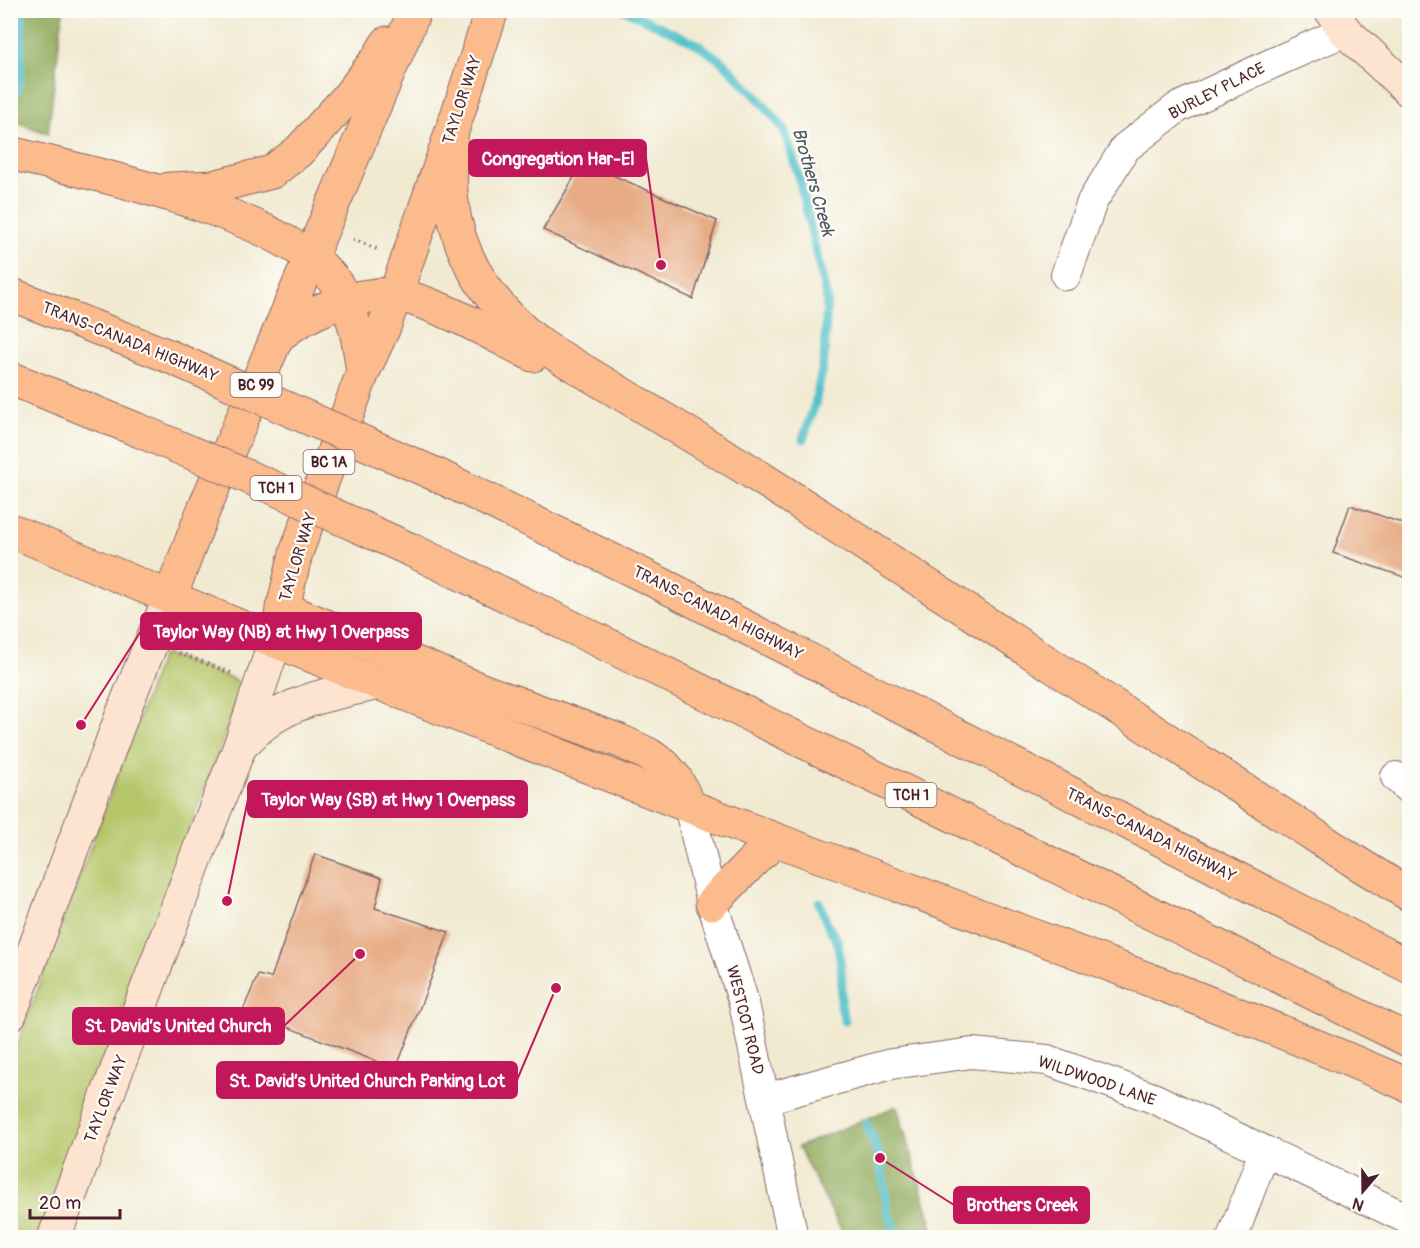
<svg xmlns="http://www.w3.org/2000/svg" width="1420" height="1248" viewBox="0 0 1420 1248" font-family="Pangolin,sans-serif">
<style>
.green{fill:#b5c669;stroke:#80724a;stroke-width:1.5}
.forest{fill:#90ab5d;stroke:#6d6544;stroke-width:1.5}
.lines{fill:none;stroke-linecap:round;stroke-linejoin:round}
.stream{stroke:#54c1cb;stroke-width:9}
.building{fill:#e7ac85}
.street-casing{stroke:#846665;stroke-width:32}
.secondary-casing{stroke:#846665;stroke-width:35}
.highway-casing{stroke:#846665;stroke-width:35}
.path{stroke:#846665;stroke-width:4;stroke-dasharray:1.5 4.5;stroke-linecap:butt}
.street{stroke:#fff;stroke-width:30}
.secondary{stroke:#fde4d1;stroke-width:33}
.highway{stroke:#fbbb8d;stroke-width:33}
.highway-bridge-casing{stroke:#846665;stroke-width:35;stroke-linecap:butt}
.highway-bridge{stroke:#fbbb8d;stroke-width:33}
.labels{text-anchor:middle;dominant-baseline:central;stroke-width:4.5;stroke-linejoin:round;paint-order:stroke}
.shield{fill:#fdfcf7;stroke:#806168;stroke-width:1.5}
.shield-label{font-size:15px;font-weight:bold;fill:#4a1f2b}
.street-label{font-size:16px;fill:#4a1f2b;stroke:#fdfcf7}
.water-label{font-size:18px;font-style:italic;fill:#4e5863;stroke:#fdfcf7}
.leader{fill:none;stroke:#c2185b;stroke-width:2}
.callout-dot{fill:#c2185b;stroke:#fdfcf7;stroke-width:2}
.callout{fill:#c2185b;stroke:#c2185b;stroke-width:2}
.callout-label{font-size:18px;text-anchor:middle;font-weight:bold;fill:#fff}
</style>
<rect width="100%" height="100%" fill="#fdfcf7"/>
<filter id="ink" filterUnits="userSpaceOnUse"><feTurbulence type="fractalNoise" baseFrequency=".0167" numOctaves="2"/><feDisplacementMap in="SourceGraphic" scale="12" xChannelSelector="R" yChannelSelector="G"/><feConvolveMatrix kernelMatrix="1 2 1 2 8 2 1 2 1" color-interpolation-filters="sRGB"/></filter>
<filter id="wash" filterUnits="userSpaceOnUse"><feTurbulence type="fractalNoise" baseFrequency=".008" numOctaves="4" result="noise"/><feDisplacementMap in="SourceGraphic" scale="24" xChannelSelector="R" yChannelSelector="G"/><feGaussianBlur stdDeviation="1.35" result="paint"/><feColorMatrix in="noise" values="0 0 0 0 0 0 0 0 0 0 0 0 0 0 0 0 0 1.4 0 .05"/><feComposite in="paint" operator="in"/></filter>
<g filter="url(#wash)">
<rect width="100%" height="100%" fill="#f1ead1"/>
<path class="green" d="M 165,654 L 236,680 L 242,688 L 38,1237 L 11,1237 L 10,1064 L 161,657 Z"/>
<g class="forest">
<path d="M 10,11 L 63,11 L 48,134 L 11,120 Z"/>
<path d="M 897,1106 L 933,1229 L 941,1237 L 845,1237 L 798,1147 Z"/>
</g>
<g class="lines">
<g class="stream">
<path d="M 625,10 L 697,44 L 724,63 L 759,99 L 784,129 L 799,177 L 827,300 L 824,360 L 815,404 L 803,439"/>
<path d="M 17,91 L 20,74 L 22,10"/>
<path d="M 819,902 L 828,926 L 838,942 L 842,977 L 841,1006 L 845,1021"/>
<path d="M 866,1123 L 880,1158 L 888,1212 L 899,1238"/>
</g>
</g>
<g id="blocks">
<g class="building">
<path d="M 583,162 L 717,221 L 693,299 L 543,230 Z"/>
<path d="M 1350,505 L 1410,526 L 1410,579 L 1333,553 Z"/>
<path d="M 315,854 L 382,878 L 375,908 L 449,932 L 396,1069 L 243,1010 L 258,975 L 271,978 Z"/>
</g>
</g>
</g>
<g filter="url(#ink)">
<use href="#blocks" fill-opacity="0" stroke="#846665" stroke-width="1.5"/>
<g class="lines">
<g class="street-casing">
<g id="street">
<path d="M 1066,275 L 1092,202 L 1125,148 L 1177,108 L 1273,63 L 1345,31"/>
<path d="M 1396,777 L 1410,790"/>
<path d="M 689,805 L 712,903 L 744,1003 L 793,1238"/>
<path d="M 765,1099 L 891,1064 L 972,1053 L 1047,1060 L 1153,1098 L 1410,1220"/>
<path d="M 1232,1238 L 1264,1152"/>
</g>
</g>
<g class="secondary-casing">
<g id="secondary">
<path d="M 1331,10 L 1345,31 L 1410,91"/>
<path d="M 240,746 C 248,739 256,730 264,724 C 297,698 339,692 379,683"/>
<path d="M 10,1014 L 127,702 L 170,597"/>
<path d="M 54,1238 L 194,863 L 240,746 L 275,641"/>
</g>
</g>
<g class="highway-casing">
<g id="highway">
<path d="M 451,134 C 451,157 449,180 452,203 C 459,263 496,311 542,346 L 742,466 L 847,533 L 1362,866 L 1410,895"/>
<path d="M 10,153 C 91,174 292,214 337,285 C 354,310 359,342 363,372"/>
<path d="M 169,189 L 213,187 L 272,172 L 299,151 L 348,97 L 378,58 L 387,43"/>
<path d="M 10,294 L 166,355"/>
<path d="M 278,336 C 310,311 351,294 393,294 C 401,295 409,298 416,300 C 456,313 495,336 533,355"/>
<path d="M 10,378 L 138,430"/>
<path d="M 437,475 L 661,584 L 1410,967"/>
<path d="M 10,530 C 266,639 523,743 782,842 C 992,921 1204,996 1410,1086"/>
<path d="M 411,550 L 543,613 L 1410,1041"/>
<path d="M 170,597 L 202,514 L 415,10"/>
<path d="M 282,608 L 484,691 L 620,741 L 648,754 L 664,765 L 676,779 L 689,805"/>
<path d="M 275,641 L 296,553 L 363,372 L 384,327 L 451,134 L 492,10"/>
<path d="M 712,903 L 759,855 L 777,840"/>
</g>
</g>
<g class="path">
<path d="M 353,239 L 379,250"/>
<path d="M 179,653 L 231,673"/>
</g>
<use href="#street" class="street"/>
<use href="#secondary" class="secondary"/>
<use href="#highway" class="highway"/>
<g class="highway-bridge-casing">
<g id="highway-bridge">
<path d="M 166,355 L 437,475"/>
<path d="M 138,430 L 274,488 L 411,550"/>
</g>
</g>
<use href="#highway-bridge" class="highway-bridge"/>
</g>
</g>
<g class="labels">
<g class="shield">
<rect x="230.5" y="373" width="51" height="24" rx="4.5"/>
<rect x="303.5" y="450" width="51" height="24" rx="4.5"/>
<rect x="250.5" y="476" width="51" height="24" rx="4.5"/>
<rect x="885.5" y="783" width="51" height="24" rx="4.5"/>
</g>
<g class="shield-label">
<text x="256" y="385">BC 99</text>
<text x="329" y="462">BC 1A</text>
<text x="276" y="488">TCH 1</text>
<text x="911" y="795">TCH 1</text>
</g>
<g class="street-label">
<text transform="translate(1217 91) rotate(-27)">BURLEY PLACE</text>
<text transform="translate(462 100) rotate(-72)">TAYLOR WAY</text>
<text transform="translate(130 342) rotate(22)">TRANS-CANADA HIGHWAY</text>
<text transform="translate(298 557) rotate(-73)">TAYLOR WAY</text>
<text transform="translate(718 613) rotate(27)">TRANS-CANADA HIGHWAY</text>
<text transform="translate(1151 835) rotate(27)">TRANS-CANADA HIGHWAY</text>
<text transform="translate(745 1020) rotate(76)">WESTCOT ROAD</text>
<text transform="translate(1097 1081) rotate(19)">WILDWOOD LANE</text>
<text transform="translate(106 1099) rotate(-69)">TAYLOR WAY</text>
</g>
<g class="water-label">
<text transform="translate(813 182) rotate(74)">Brothers Creek</text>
</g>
</g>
<path class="leader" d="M661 265L646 158M81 725L141 631M227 901L248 799M360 954L284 1026M556 988L517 1080M880 1158L954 1205"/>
<g class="callout-dot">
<circle cx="661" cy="265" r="6"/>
<circle cx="81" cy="725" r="6"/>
<circle cx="227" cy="901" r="6"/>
<circle cx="360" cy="954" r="6"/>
<circle cx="556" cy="988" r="6"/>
<circle cx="880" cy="1158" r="6"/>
</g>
<g class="callout">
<rect x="469" y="140" width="177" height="36" rx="6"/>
<rect x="141" y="613" width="280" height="36" rx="6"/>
<rect x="248" y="781" width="279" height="36" rx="6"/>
<rect x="73" y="1008" width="211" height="36" rx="6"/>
<rect x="217" y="1062" width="300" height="36" rx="6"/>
<rect x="954" y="1187" width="135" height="36" rx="6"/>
</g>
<g class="callout-label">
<text x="558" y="165">Congregation Har-El</text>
<text x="281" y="638">Taylor Way (NB) at Hwy 1 Overpass</text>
<text x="388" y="806">Taylor Way (SB) at Hwy 1 Overpass</text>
<text x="178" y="1032">St. David’s United Church</text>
<text x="367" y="1087">St. David’s United Church Parking Lot</text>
<text x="1022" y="1211">Brothers Creek</text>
</g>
<rect width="1420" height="1248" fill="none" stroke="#fdfcf7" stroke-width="36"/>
<g transform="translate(1363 1191) rotate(200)" stroke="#fdfcf7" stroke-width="4.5" paint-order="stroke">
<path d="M0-4.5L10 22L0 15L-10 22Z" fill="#4a1f2b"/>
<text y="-9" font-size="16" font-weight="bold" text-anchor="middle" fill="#4a1f2b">N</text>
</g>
<path d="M30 1209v9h90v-9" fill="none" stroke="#4a1f2b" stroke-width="3"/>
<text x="39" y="1209" font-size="18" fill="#4a1f2b" stroke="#fdfcf7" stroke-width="4.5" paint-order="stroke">20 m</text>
</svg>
